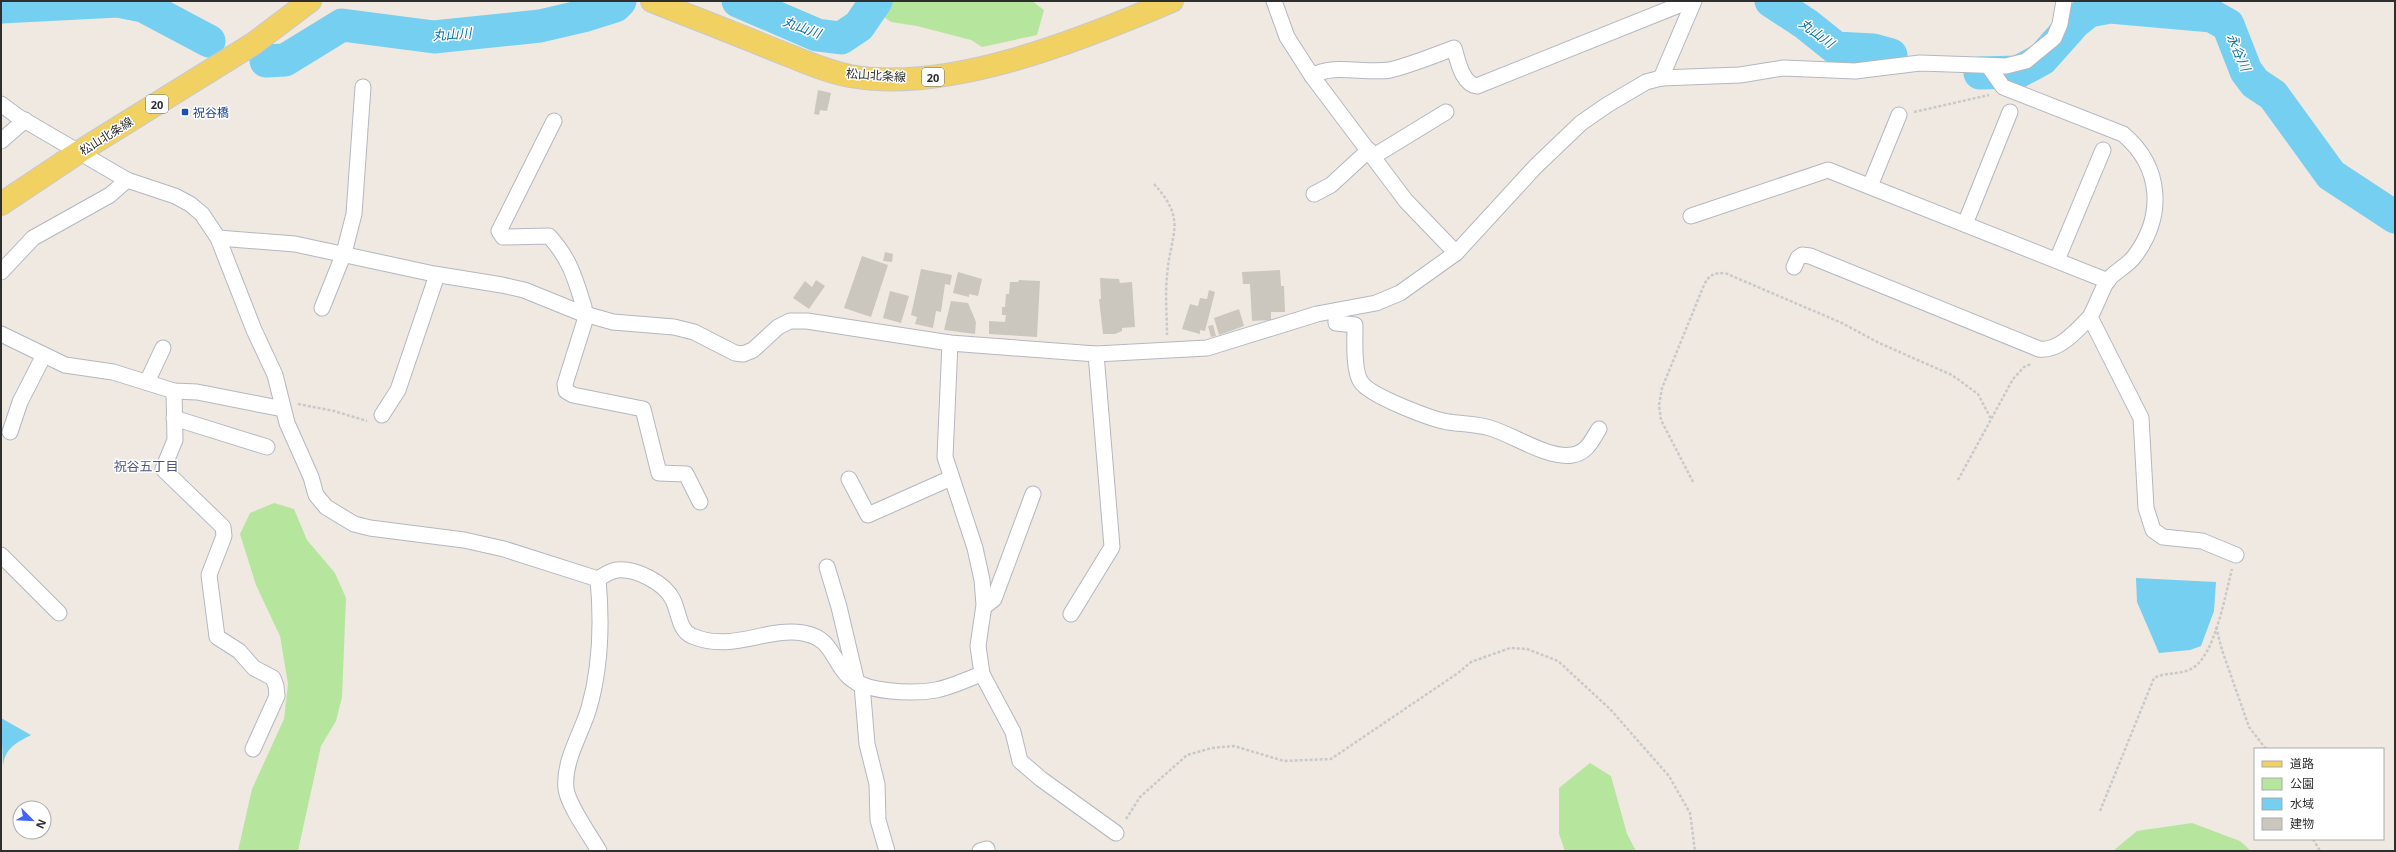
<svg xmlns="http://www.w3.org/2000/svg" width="2396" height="852" viewBox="0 0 2396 852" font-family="'Open Sans','Noto Sans JP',sans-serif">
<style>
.green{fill:#b6e59e}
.water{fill:#75cff0}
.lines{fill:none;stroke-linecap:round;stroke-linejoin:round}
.river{stroke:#75cff0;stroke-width:33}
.building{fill:#cbc7bf}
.street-casing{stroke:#b4b7c1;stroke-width:17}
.primary-casing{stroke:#c9c9c9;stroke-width:24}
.path{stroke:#c9c9c9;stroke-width:2.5;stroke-dasharray:3 2;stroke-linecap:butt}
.street{stroke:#fff;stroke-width:15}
.primary{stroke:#f2d163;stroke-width:22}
.transit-dot{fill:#1a4fb4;stroke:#fff;stroke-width:1.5}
.labels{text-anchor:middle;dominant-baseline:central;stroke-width:3;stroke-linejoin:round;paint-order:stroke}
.shield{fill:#fff;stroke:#6d6d6d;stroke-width:1}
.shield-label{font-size:11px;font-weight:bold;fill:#2e2e2e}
.street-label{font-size:12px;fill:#2e2e2e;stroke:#fff}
.transit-label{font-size:12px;fill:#164399;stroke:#fff;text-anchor:start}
.water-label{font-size:13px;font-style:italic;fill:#0d6fa3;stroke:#fff}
.neighbourhood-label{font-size:13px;fill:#4d5680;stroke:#fff}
</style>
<rect width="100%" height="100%" fill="#efe9e1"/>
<g class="green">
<path d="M 884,1 L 1032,1 L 1044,10 L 1037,35 L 982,47 L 971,40 L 917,26 L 891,22 L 873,9 Z"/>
<path d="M 274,503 L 294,509 L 307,540 L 335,573 L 346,598 L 342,697 L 336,721 L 321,746 L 298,851 L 238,851 L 252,789 L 284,719 L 288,684 L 280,636 L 256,585 L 240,534 L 250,513 Z"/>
<path d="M 1590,763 L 1611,776 L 1627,834 L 1636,851 L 1565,851 L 1559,834 L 1559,788 Z"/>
<path d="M 2192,823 L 2240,841 L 2251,851 L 2113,851 L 2137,831 Z"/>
</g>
<g class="water">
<path d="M 2136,578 L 2216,582 L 2214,611 L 2201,646 L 2190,650 L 2159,653 L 2137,602 Z"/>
<path d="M 1,718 L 31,735 C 16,743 5,748 3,766 Z"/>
</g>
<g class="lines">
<g class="river">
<path d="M 738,1 L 817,35 L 841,38 L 859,26 L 876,1"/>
<path d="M 1771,1 L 1806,24 L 1836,48 L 1873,50 L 1891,55"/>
<path d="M 1,7 L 118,1 L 143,6 L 209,41"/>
<path d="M 266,61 L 285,60 L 342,25 L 434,37 L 540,26 L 583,16 L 615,6 L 620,1"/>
<path d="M 1980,73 L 2018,72 L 2042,59 L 2075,22 L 2089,11 L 2110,7 L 2212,16 L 2228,25 L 2246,71 L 2255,83 L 2273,95 L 2331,175 L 2395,217"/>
</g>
</g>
<g class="building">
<path d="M 818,90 L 831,93 L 827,111 L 820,110 L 819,115 L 814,114 Z"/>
<path d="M 885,252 L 893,254 L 892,262 L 883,261 Z"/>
<path d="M 862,256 L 888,265 L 871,317 L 844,308 Z"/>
<path d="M 921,269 L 952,275 L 950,285 L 945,284 L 941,312 L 936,311 L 933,328 L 915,324 L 917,317 L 911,315 Z"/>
<path d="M 1280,270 L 1281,286 L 1284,286 L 1285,312 L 1271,312 L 1271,320 L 1252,321 L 1250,284 L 1243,284 L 1242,272 Z"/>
<path d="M 958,272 L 982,279 L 978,296 L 969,294 L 969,297 L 953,293 Z"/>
<path d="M 1100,278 L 1119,279 L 1120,283 L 1132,282 L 1135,327 L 1122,328 L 1122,331 L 1115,334 L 1103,334 L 1099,299 L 1101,299 Z"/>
<path d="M 816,280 L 825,286 L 809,309 L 793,298 L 805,281 L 812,287 Z"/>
<path d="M 1019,280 L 1040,281 L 1037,337 L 989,334 L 989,321 L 1005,322 L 1006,315 L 1002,315 L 1002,307 L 1005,307 L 1006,294 L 1009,294 L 1010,282 L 1018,282 Z"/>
<path d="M 1209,290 L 1215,292 L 1205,331 L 1200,330 L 1200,334 L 1182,329 L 1190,304 L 1198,306 L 1200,298 L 1207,299 Z"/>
<path d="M 890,291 L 909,296 L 901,323 L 883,318 Z"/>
<path d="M 951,301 L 968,303 L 976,322 L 975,334 L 944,330 Z"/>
<path d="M 1239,309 L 1244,326 L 1219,335 L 1214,318 Z"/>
<path d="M 1213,325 L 1216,336 L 1211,337 L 1208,326 Z"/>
</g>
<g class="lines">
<g class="street-casing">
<g id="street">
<path d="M 1274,1 L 1287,37 L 1312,76 L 1406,201 L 1456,253"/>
<path d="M 1989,67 L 2003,87 L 2123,134 C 2162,167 2165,216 2134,257 C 2127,266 2114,272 2107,281 C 2101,292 2096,306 2090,317 L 2141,418 L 2146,508 L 2153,530 L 2163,537 L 2202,541 L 2236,555"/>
<path d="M 1312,76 C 1332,63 1365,74 1390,70 C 1411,65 1433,56 1454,48 C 1458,61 1462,84 1477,86 L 1689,1"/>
<path d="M 1661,78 L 1694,1"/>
<path d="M 1,104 L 17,116 L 127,180 L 175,196 L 190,204 L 202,214 L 218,238 L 254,330 L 275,375 L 287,423 L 311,477 L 316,495 L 326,507 L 354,524 L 370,528 L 464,540 L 504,549 L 598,579 C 604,575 610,571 617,570 C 636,568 665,583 673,600 C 679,612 679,631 692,636 C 733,653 765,627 803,633 C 832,638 831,658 847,675 C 863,693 913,694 936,690 C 952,687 967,679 982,674 L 978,646 L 984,605 L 982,580 L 975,548 L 945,457 L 950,343"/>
<path d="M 554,121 L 499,231 L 503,237 L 549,236 C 570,259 575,278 584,307 L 581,313"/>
<path d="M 1,141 L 25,120"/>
<path d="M 1374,156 L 1446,112"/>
<path d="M 1870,186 L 1899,115"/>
<path d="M 1314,194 L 1331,185 L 1369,150"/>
<path d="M 1691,216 L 1828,170 L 2108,281"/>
<path d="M 1965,224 L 2010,112"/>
<path d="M 218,238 L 295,244 L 434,274 L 502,285 L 524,290 L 581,313 L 613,322 L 674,327 L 694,332 L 735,353 L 743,354 L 753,350 L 778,327 L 790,321 L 807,321 L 950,343 L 1096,354 L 1207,348 L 1317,314 L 1376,303 L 1400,293 L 1456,253 L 1536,166 L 1581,123 L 1607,105 L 1646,82 L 1661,78 L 1740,75 L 1783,68 L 1855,71 L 1920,63 L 2006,66 L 2026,61 L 2054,38 L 2060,24 L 2064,1"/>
<path d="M 2057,260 L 2103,150"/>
<path d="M 1794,267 L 1798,258 L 1802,255 L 1810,256 L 2039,349 C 2059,352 2077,330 2090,317"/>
<path d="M 1,272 L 33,238 L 110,195 L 127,180"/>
<path d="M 322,308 L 344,253 L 354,214 L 363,87"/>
<path d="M 1336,311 L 1336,323 L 1355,325 C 1355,339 1353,371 1361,382 C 1370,396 1431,419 1448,422 C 1462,424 1477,424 1490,428 C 1514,435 1548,459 1572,455 C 1587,453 1592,440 1599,429"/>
<path d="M 587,314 L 565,384 L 566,391 L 573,395 L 643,409 L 659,473 L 686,474 L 700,502"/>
<path d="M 1,334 L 65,365 L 113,372 L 174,391 L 197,392 L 283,409"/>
<path d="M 147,382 L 163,348"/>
<path d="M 174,391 L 175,440 L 163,469 L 223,527 L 224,536 L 209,575 L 217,637 L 239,651 L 254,668 L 273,678 L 276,686 L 277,696 L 253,749"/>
<path d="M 382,415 L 398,390 L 437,275"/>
<path d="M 174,418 L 267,447"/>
<path d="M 10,432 L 20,402 L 44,355"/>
<path d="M 849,479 L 868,515 L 951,478"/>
<path d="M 1,555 L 59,613"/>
<path d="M 827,567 L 839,607 L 857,683"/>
<path d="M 598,579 C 602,622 601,666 589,708 C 581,735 563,761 566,789 C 569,807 590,835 599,851"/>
<path d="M 984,607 L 994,599 L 1033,494"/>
<path d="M 1071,614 L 1112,547 L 1096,354"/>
<path d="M 982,674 L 1013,732 L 1020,761 L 1041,779 L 1116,833"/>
<path d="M 862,685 L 867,744 L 877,784 L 878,820 L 887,851"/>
<path d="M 980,851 L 987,849"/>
</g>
</g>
<g class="primary-casing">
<g id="primary">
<path d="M 652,1 C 692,17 731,32 770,48 C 796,58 823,71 850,76 C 948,94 1083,39 1172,1"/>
<path d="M 1,204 L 79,152 L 253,44 L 310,1"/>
</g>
</g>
<g class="path">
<path d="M 1914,112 L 1989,95"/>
<path d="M 1154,184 C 1188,221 1170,234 1167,276 C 1165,296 1167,316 1167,335"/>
<path d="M 298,404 L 334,411 L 367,421"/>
<path d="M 1958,480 L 2013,379 L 2024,367 L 2031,364"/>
<path d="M 1693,482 L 1661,420 L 1659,405 L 1662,388 L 1704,285 C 1709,275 1713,273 1725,273 L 1842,323 L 1879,343 L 1952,375 L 1978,394 L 1991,419"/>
<path d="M 2216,627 L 2222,650 L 2249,727 L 2266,749"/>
<path d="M 2100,811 L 2154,678 C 2166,672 2179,675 2191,669 C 2215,657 2225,595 2232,569"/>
<path d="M 1126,819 L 1140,797 L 1187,755 L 1212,748 L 1234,746 L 1284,761 L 1331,759 L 1458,673 L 1471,662 L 1510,648 L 1527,649 L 1558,661 L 1610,709 L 1669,776 L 1690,813 L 1695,851"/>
<path d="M 2313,839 L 2320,851"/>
</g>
<use href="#street" class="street"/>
<use href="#primary" class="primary"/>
</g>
<rect class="transit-dot" x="181" y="108" width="8" height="8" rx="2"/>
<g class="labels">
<g class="shield">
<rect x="922" y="68" width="22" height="18" rx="3"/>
<rect x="146" y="95" width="22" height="18" rx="3"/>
</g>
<g class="shield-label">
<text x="933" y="77">20</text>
<text x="157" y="104">20</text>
</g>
<g class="street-label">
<text transform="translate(876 75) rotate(4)">松山北条線</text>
<text transform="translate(106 136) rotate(-32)">松山北条線</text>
</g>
<g class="transit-label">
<text x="193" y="112">祝谷橋</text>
</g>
<g class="water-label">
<text transform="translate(802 27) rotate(20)">丸山川</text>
<text transform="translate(1817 33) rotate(36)">丸山川</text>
<text transform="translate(452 34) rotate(-4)">丸山川</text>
<text transform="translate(2239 52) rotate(67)">永谷川</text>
</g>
<g class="neighbourhood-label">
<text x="146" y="466">祝谷五丁目</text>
</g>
</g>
<rect width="2396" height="852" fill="none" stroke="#2e2e2e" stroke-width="4"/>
<rect x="2254" y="748" width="130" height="92" fill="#ffffff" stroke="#ababab"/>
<rect x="2262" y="761" width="20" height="6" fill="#f2d163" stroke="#ababab"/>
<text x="2290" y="768" font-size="12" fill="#2e2e2e">道路</text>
<rect x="2262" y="778" width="20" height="12" fill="#b6e59e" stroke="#ababab"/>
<text x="2290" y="788" font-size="12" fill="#2e2e2e">公園</text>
<rect x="2262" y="798" width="20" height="12" fill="#75cff0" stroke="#ababab"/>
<text x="2290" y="808" font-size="12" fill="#2e2e2e">水域</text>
<rect x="2262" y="818" width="20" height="12" fill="#cbc7bf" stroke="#ababab"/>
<text x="2290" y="828" font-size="12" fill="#2e2e2e">建物</text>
<g transform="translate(32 820) rotate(114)"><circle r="19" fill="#ffffff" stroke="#ababab"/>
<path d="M0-3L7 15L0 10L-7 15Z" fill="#4264fb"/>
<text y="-6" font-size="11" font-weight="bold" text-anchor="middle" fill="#2e2e2e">N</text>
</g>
</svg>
